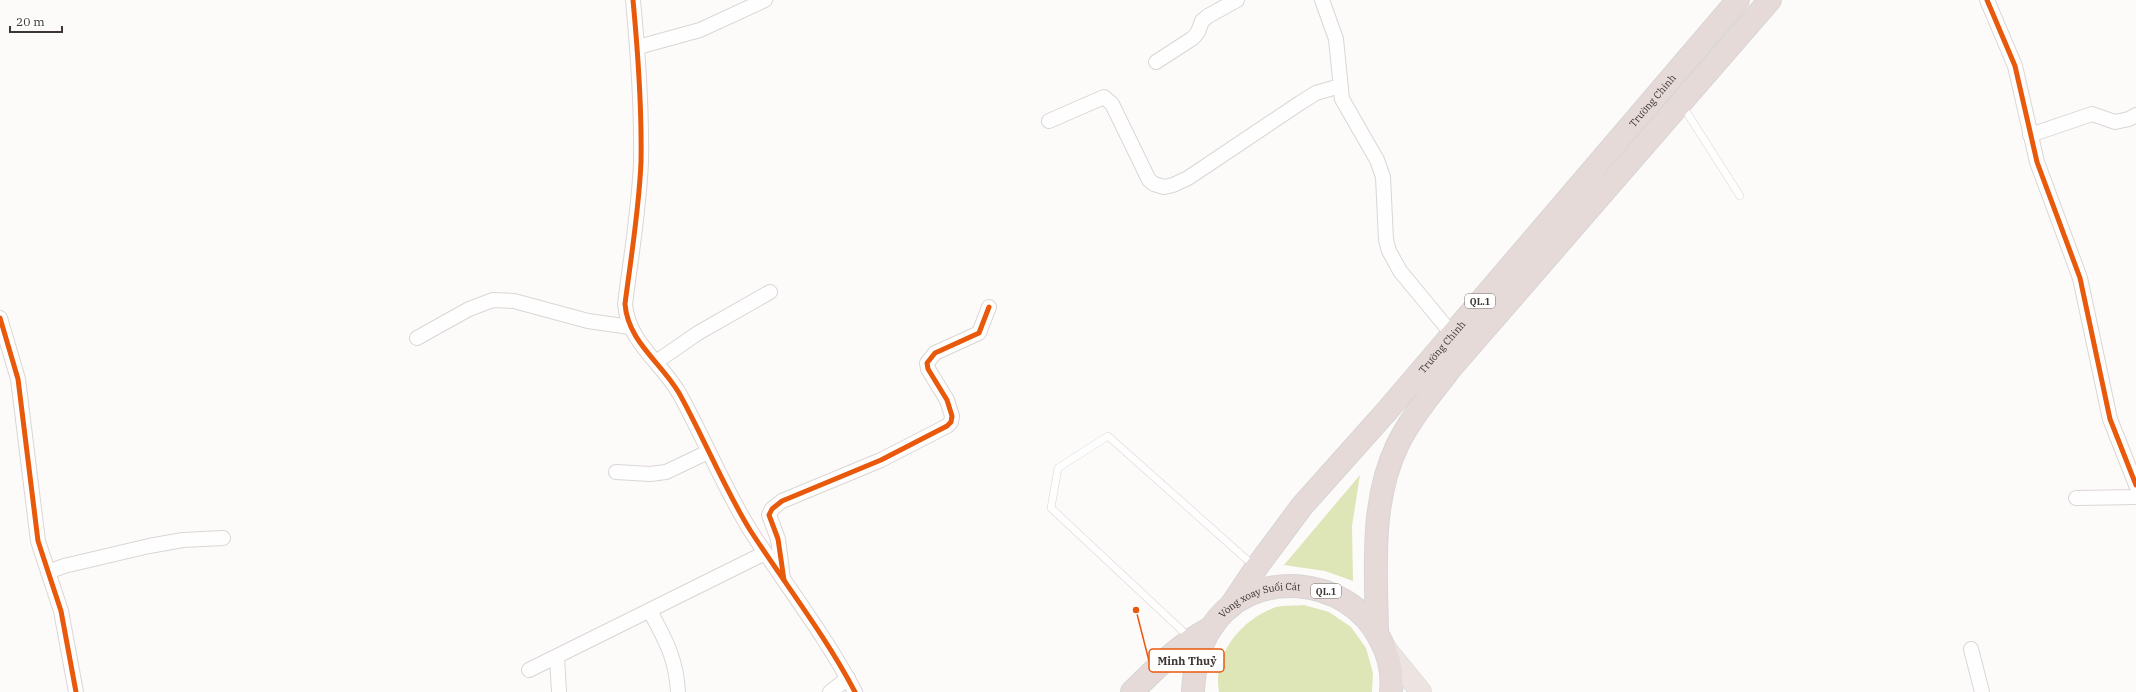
<svg xmlns="http://www.w3.org/2000/svg" width="2136" height="692" viewBox="0 0 2136 692" font-family="'IBM Plex Serif',serif">
<style>
.green{fill:#dee5b7}
.lines{fill:none;stroke-linecap:round;stroke-linejoin:round}
.service-casing{stroke:#dad6d4;stroke-width:8}
.minor-casing{stroke:#dad6d4;stroke-width:16}
.primary-casing{stroke:#d7d5d5;stroke-width:22}
.trunk-casing{stroke:#d7d5d5;stroke-width:24}
.service{stroke:#fffefe;stroke-width:7}
.minor{stroke:#fffefe;stroke-width:14}
.primary{stroke:#ede3e1;stroke-width:21}
.trunk{stroke:#e6dad8;stroke-width:22}
.cycleway-casing{stroke:#fff;stroke-width:8}
.cycleway{stroke:#e8590c;stroke-width:5}
.labels{text-anchor:middle;dominant-baseline:central;stroke-width:3;stroke-linejoin:round;paint-order:stroke}
.shield{fill:#fff;stroke:#777270;stroke-width:1}
.shield-label{font-size:9px;font-weight:bold;fill:#3d3633}
.street-label{font-size:10px;fill:#3d3633;stroke:#fff}
.leader{fill:none;stroke:#e8590c;stroke-width:1.5}
.callout-dot{fill:#e8590c;stroke:#fff;stroke-width:1.5}
.callout{fill:#fff;stroke:#e8590c;stroke-width:1.5}
.callout-label{font-size:11px;text-anchor:middle;font-weight:bold;fill:#3d3633}
</style>
<rect width="100%" height="100%" fill="#fdfbfa"/>
<g class="green">
<path d="M 1360,475 L 1352,526 L 1353,581 L 1325,571 L 1284,565 Z"/>
<path d="M 1304,605 L 1329,612 L 1351,627 L 1366,648 L 1373,673 L 1372,692 L 1219,692 C 1212,654 1242,619 1276,607 C 1284,605 1295,606 1304,605 Z"/>
</g>
<g class="lines">
<g class="service-casing">
<g id="service">
<path d="M 1682,105 L 1740,196"/>
<path d="M 1190,638 L 1051,508 L 1058,468 L 1108,436 L 1254,566"/>
</g>
</g>
<g class="minor-casing">
<g id="minor">
<path d="M 633,0 C 638,53 642,108 641,162 C 639,210 631,257 625,304 C 628,342 661,362 679,393 C 704,438 723,486 750,530 C 785,584 825,635 855,692"/>
<path d="M 1322,0 L 1336,39 L 1342,99 L 1377,160 L 1383,177 L 1386,240 L 1389,251 L 1400,271 L 1452,334"/>
<path d="M 1987,0 L 2015,66 L 2037,162 L 2080,278 L 2110,419 L 2136,485"/>
<path d="M 638,47 L 700,30 L 765,0"/>
<path d="M 1156,62 L 1193,38 L 1198,32 L 1202,21 L 1208,16 L 1237,0"/>
<path d="M 1049,121 L 1104,97 L 1112,104 L 1149,180 L 1154,184 L 1164,187 L 1173,185 L 1188,178 L 1300,103 L 1316,93 L 1340,86"/>
<path d="M 2030,135 L 2092,114 L 2115,122 L 2129,119 L 2136,115"/>
<path d="M 0,318 L 18,379 L 38,541 L 61,611 L 76,692"/>
<path d="M 417,338 L 469,309 L 493,300 L 514,301 L 588,321 L 630,327"/>
<path d="M 656,362 L 698,333 L 770,292"/>
<path d="M 616,472 L 650,474 L 666,472 L 708,452"/>
<path d="M 2076,498 L 2136,497"/>
<path d="M 48,572 L 64,566 L 149,546 L 183,540 L 223,538"/>
<path d="M 783,579 L 778,539 L 769,515 L 772,509 L 782,501 L 881,460 L 947,426 L 951,422 L 952,416 L 947,400 L 928,369 L 927,363 L 935,353 L 979,333 L 989,307"/>
<path d="M 650,611 C 666,641 676,658 678,692"/>
<path d="M 1971,649 L 1982,692"/>
<path d="M 557,657 L 559,692"/>
<path d="M 529,670 L 765,553"/>
<path d="M 830,692 L 848,678"/>
</g>
</g>
<g class="primary-casing">
<path id="primary" d="M 1385,648 L 1421,692"/>
</g>
<g class="trunk-casing">
<g id="trunk">
<path id="s1" d="M 1230,607 L 1256,568 L 1302,506 L 1386,412 L 1738,0"/>
<path d="M 1377,632 C 1376,570 1370,503 1397,446 C 1410,418 1432,393 1450,369 L 1770,0"/>
<path d="M 1132,692 C 1157,667 1180,644 1211,628"/>
<path id="s2" d="M 1193,692 C 1194,669 1198,648 1211,628 C 1250,566 1348,575 1380,639 C 1389,655 1393,674 1391,692"/>
</g>
</g>
<use href="#service" class="service"/>
<use href="#minor" class="minor"/>
<use href="#primary" class="primary"/>
<use href="#trunk" class="trunk"/>
<g class="cycleway-casing">
<g id="cycleway">
<path d="M 633,0 C 638,53 642,108 641,162 C 639,210 631,257 625,304 C 628,342 661,362 679,393 C 704,438 723,486 750,530 C 785,584 825,635 855,692"/>
<path d="M 1987,0 L 2015,66 L 2037,162 L 2080,278 L 2110,419 L 2136,485"/>
<path d="M 0,318 L 18,379 L 38,541 L 61,611 L 76,692"/>
<path d="M 784,580 L 778,539 L 769,515 L 772,509 L 782,501 L 881,460 L 947,426 L 951,422 L 952,416 L 947,400 L 928,369 L 927,363 L 935,353 L 979,333 L 989,307"/>
</g>
</g>
<use href="#cycleway" class="cycleway"/>
</g>
<g class="labels">
<g class="shield">
<rect x="1465" y="294" width="30" height="14" rx="3"/>
<rect x="1311" y="584" width="30" height="14" rx="3"/>
</g>
<g class="shield-label">
<text x="1480" y="301">QL.1</text>
<text x="1326" y="591">QL.1</text>
</g>
<g class="street-label">
<text stroke="none"><textPath href="#s1" startOffset="660">Trường Chinh</textPath></text>
<text stroke="none"><textPath href="#s1" startOffset="336">Trường Chinh</textPath></text>
<text stroke="none"><textPath href="#s2" startOffset="127">Vòng xoay Suối Cát</textPath></text>
</g>
</g>
<path class="leader" d="M1136 610L1149 661"/>
<circle class="callout-dot" cx="1136" cy="610" r="4"/>
<rect class="callout" x="1149" y="649" width="75" height="23" rx="4"/>
<g class="callout-label">
<text x="1187" y="665">Minh Thuỷ</text>
</g>
<path d="M10 26v6h52v-6" fill="none" stroke="#3d3633" stroke-width="2"/>
<text x="16" y="26" font-size="12" fill="#3d3633" stroke="#ffffff" stroke-width="3" paint-order="stroke">20 m</text>
</svg>
